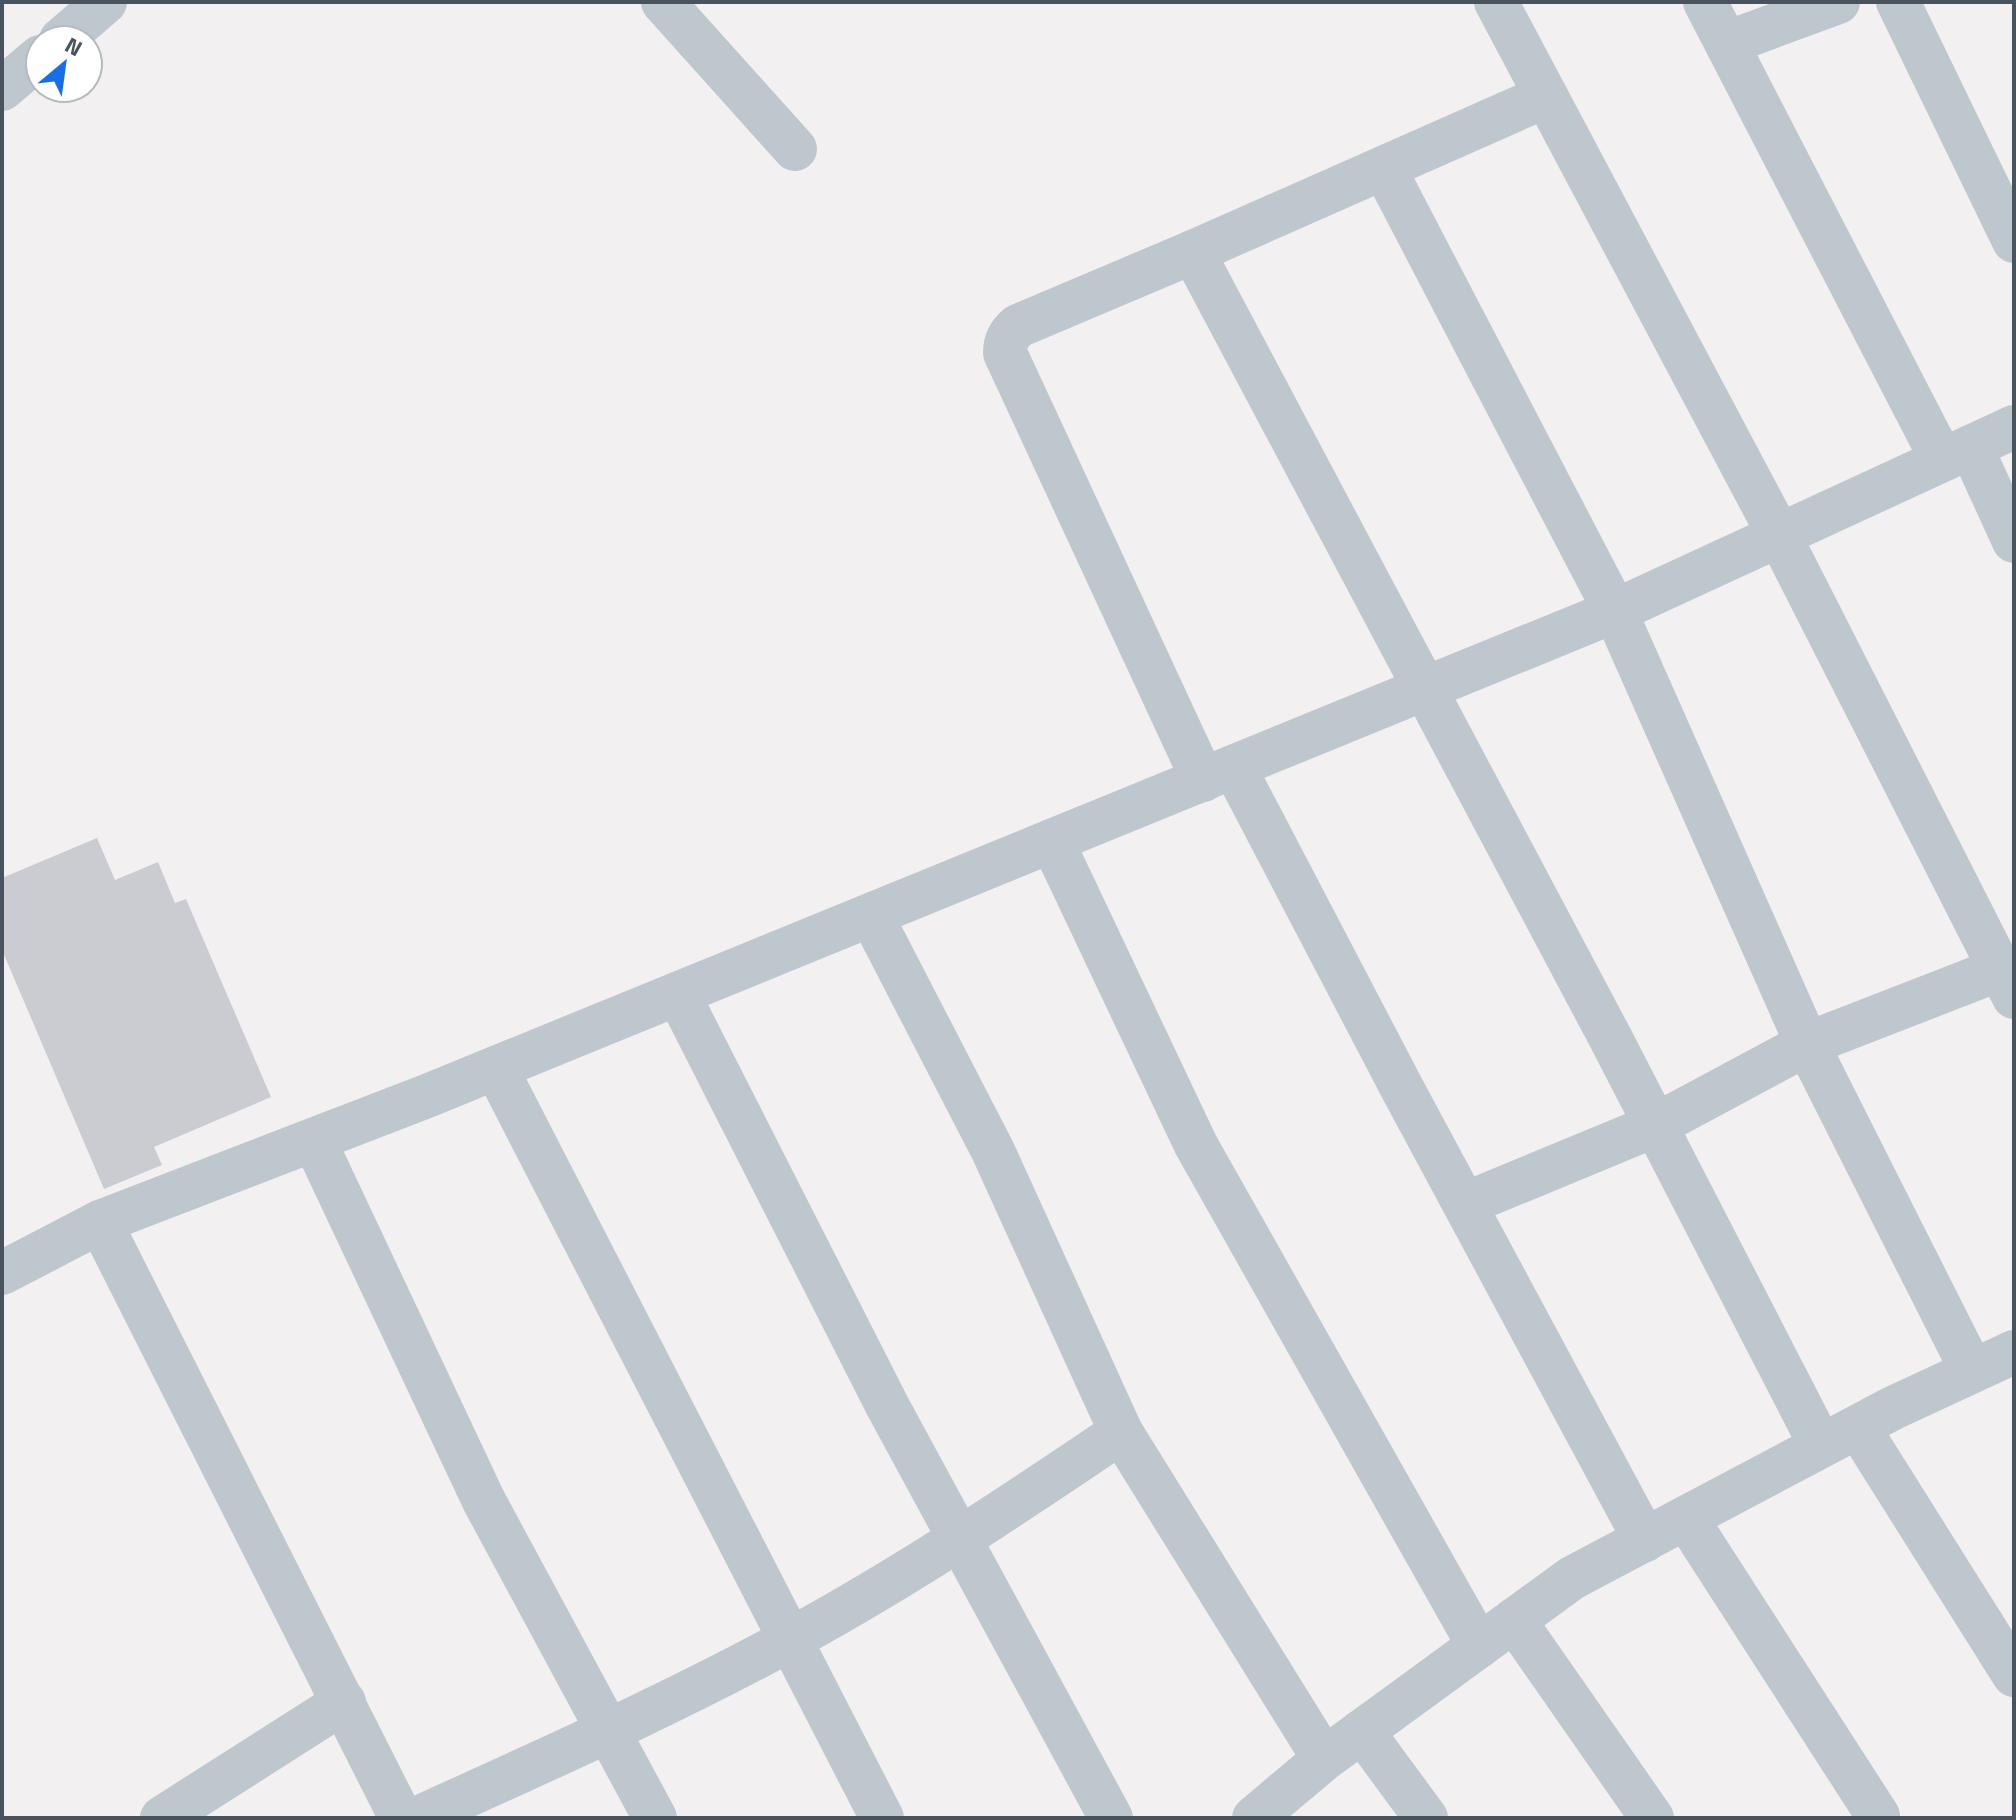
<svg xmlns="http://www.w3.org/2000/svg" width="2016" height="1820" viewBox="0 0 2016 1820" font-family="'Titillium Web',sans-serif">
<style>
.building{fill:#caccd2}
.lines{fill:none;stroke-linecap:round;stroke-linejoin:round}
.minor{stroke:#bec7ce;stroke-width:44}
</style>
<rect width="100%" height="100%" fill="#f2f0f0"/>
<path class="building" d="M 97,838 L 115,880 L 158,862 L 175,903 L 186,899 L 271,1097 L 154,1147 L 162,1165 L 104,1189 L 2,950 L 2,878 Z"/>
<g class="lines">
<g class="minor">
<path d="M 663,2 L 795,149"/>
<path d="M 1705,2 L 1942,460"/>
<path d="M 1898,2 L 2014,241"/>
<path d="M 61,40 L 105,2"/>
<path d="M 1727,43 L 1838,2"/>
<path d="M 2,89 L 40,57"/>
<path d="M 1546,96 L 1779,535 L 2014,997"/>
<path d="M 1384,168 L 1615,611 L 1807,1044 L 1972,1371"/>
<path d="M 1193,252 L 1611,1039 L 1821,1446"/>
<path d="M 1971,447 L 2014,541"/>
<path d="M 1234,767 L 1403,1090 L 1645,1540"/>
<path d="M 1203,780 L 1005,353 C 1005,341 1009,334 1018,326 L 1193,252 L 1546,96 L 1496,2"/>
<path d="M 1052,841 L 1196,1145 L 1479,1646"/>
<path d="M 871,915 L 993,1151 L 1121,1432 L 1324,1759"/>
<path d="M 678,994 L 888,1407 L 1111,1818"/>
<path d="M 496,1068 L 882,1818"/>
<path d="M 314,1140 L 484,1501 L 655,1818"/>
<path d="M 1465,1204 L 1656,1125 L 1807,1044 L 2000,969"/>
<path d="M 100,1222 L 401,1818"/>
<path d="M 2,1273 L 100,1222 L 427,1096 L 1615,611 L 2014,427"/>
<path d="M 1858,1427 L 2014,1675"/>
<path d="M 1686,1518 L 1878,1816"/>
<path d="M 1514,1620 L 1652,1818"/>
<path d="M 1362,1731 L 1426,1818"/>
<path d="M 162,1818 L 344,1702"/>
<path d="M 418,1818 C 543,1761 670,1705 791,1639 C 905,1577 1013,1505 1121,1432"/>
<path d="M 1254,1818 L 1324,1759 L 1572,1578 L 1893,1408 L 2014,1352"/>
</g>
</g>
<rect width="2016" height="1820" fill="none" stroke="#48535d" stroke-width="8"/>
<g transform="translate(64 64) rotate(29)"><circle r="38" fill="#ffffff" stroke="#b6babe" stroke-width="2"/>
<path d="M0-6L14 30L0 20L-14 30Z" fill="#1b6ee1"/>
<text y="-12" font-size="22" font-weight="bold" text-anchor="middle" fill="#48535d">N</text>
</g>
</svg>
